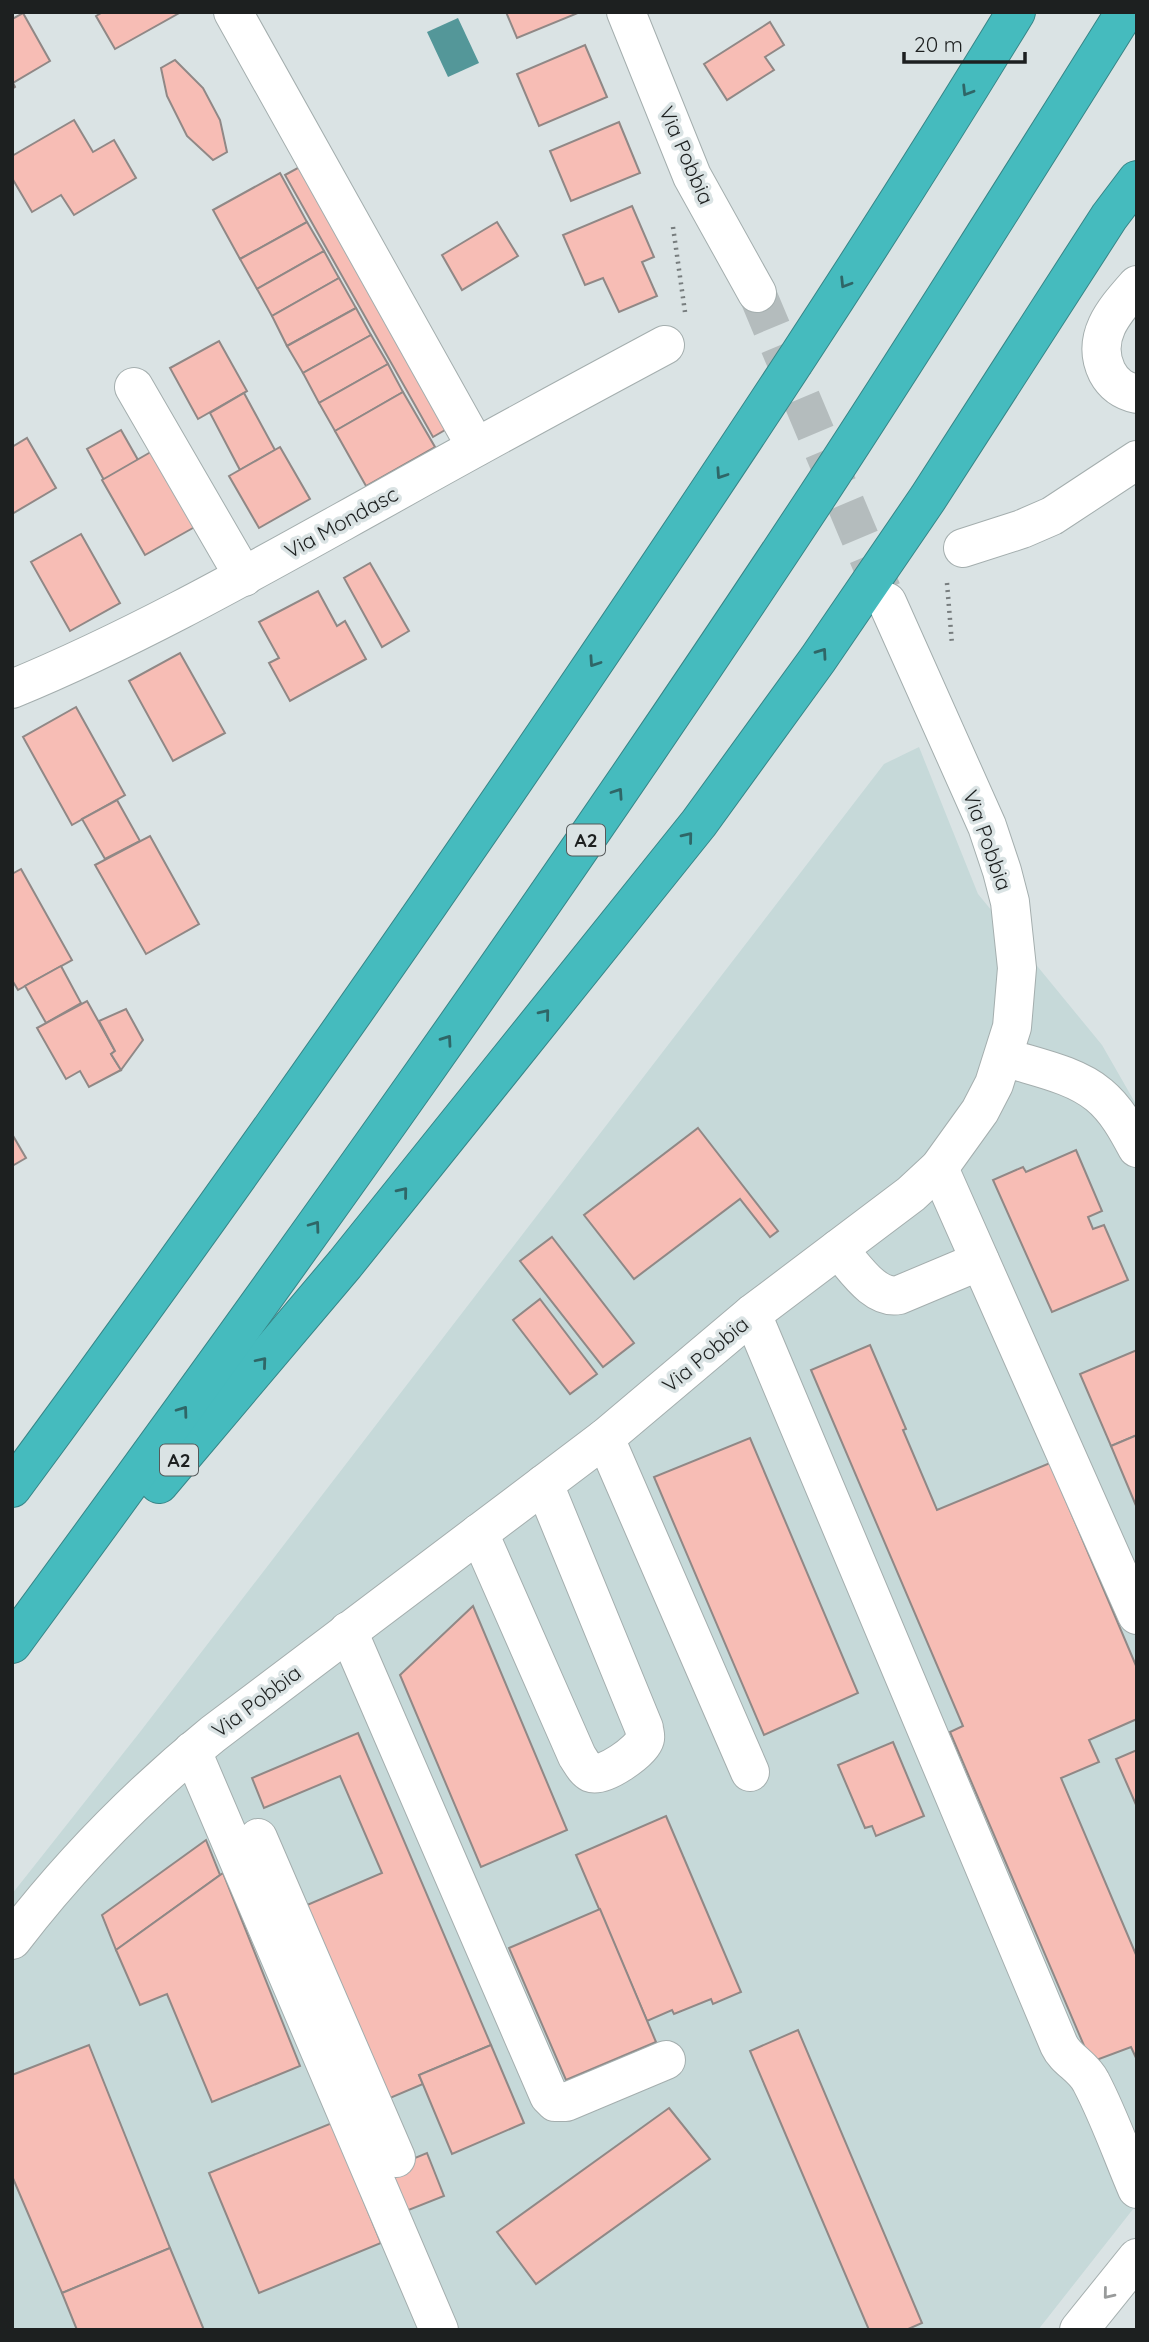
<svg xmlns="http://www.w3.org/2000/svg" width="1149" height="2342" viewBox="0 0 1149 2342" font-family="Quicksand,sans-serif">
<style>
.built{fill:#c6d9d9}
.water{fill:#549799}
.building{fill:#f7bdb5;stroke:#908886;stroke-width:2}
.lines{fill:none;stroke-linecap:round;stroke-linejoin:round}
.minor-tunnel{stroke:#b4bcbd;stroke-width:38;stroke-dasharray:38 19;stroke-linecap:butt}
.minor-casing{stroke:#a4aeae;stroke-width:40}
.highway-casing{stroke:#378587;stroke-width:40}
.path{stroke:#777d7e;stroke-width:4.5;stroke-dasharray:2 5;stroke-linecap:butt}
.minor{stroke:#fff;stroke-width:38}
.highway{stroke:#45bbbe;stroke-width:38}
.oneway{stroke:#2f6667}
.oneway2{stroke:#999b9b}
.labels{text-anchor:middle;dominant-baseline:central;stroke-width:7;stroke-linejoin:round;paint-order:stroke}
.shield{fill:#dae3e4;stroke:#565a5b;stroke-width:2}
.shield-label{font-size:19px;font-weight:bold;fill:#1d2020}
.street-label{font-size:21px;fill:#1d2020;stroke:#dae3e4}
</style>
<rect width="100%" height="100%" fill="#dae3e4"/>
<path class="built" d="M 919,747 L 978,894 L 1102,1045 L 1137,1106 L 1137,2204 L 1038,2330 L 12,2330 L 12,1894 L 140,1732 L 884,764 Z"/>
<path class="water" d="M 458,18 L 479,63 L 448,77 L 427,32 Z"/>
<g class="building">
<path d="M 103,12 L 181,12 L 115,49 L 96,16 Z"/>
<path d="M 506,12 L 577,12 L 578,13 L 517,38 Z"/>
<path d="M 23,13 L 50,61 L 13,83 L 15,87 L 12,89 L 12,19 Z"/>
<path d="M 770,22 L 784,45 L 765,57 L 774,70 L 727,100 L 704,64 Z"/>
<path d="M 585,45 L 607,97 L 539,126 L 517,74 Z"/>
<path d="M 175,60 L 203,88 L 220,120 L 227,152 L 213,160 L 187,136 L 167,96 L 161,68 Z"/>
<path d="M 74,120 L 93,152 L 114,140 L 136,178 L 74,215 L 61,195 L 32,212 L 12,178 L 12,156 Z"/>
<path d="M 619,122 L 640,173 L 571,201 L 550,151 Z"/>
<path d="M 305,164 L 452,426 L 433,437 L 285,175 Z"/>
<path d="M 280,173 L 307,222 L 240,259 L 213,210 Z"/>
<path d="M 632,206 L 654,257 L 642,262 L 657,296 L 619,312 L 603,278 L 585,285 L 563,235 Z"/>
<path d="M 307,222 L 324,251 L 257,289 L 240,259 Z"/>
<path d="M 497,222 L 518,256 L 462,290 L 442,255 Z"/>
<path d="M 324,251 L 339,278 L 272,316 L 257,289 Z"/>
<path d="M 339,278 L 356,308 L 287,346 L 272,316 Z"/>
<path d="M 356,308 L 371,335 L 303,373 L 287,346 Z"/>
<path d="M 371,335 L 388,364 L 319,403 L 303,373 Z"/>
<path d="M 219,341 L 247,391 L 198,419 L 170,368 Z"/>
<path d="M 388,364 L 403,392 L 335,431 L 319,403 Z"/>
<path d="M 403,392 L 435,447 L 366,486 L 335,431 Z"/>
<path d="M 244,393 L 275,450 L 240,470 L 210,413 Z"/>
<path d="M 121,430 L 138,460 L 104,480 L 87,449 Z"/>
<path d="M 27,438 L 56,488 L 12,514 L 12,447 Z"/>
<path d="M 280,447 L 310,499 L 259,528 L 229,476 Z"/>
<path d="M 156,449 L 200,524 L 145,555 L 102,480 Z"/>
<path d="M 81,534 L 120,603 L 70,631 L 31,562 Z"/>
<path d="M 370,563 L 409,631 L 382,647 L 344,578 Z"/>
<path d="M 318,591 L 337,626 L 345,621 L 366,659 L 290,701 L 269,663 L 279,658 L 259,622 Z"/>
<path d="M 180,653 L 225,733 L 173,761 L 129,681 Z"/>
<path d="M 76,707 L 125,795 L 72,825 L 23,737 Z"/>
<path d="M 117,800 L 140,841 L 105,859 L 82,819 Z"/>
<path d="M 150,836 L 199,924 L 146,954 L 95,865 Z"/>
<path d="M 21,869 L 72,960 L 18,990 L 12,980 L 12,874 Z"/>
<path d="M 61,966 L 81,1003 L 46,1023 L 25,986 Z"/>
<path d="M 87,1001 L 115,1051 L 111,1054 L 121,1070 L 89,1087 L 80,1071 L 66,1079 L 37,1028 Z"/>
<path d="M 126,1009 L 143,1040 L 121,1070 L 111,1054 L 115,1051 L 99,1021 Z"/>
<path d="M 698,1128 L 778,1231 L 770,1237 L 740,1199 L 634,1279 L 584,1215 Z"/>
<path d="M 12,1134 L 26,1158 L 12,1166 Z"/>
<path d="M 1076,1150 L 1102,1211 L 1088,1217 L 1093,1229 L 1104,1225 L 1128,1280 L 1052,1312 L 993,1180 L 1023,1167 L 1026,1172 Z"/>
<path d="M 552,1237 L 634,1343 L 603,1367 L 520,1261 Z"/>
<path d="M 540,1299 L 597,1374 L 570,1394 L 513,1320 Z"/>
<path d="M 870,1345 L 906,1429 L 903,1430 L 937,1510 L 1050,1463 L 1137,1668 L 1137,1719 L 1089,1740 L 1099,1762 L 1061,1778 L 1137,1957 L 1137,2060 L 1131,2047 L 1091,2062 L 950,1732 L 963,1726 L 811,1370 Z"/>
<path d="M 1137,1350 L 1137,1435 L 1111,1446 L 1080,1374 Z"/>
<path d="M 1137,1435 L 1137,1508 L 1111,1446 Z"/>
<path d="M 750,1438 L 858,1693 L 764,1735 L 654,1477 Z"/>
<path d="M 473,1606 L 567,1830 L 481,1867 L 400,1675 Z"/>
<path d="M 358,1733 L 491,2045 L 419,2075 L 423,2084 L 390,2098 L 307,1905 L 382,1873 L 340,1776 L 264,1808 L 252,1778 Z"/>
<path d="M 893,1742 L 924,1816 L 876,1836 L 872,1826 L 865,1828 L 838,1765 Z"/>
<path d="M 1137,1750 L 1137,1807 L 1116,1759 Z"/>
<path d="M 666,1816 L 741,1992 L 713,2004 L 711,1999 L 674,2014 L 672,2010 L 647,2021 L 576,1855 Z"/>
<path d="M 206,1840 L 220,1875 L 116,1950 L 102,1915 Z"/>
<path d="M 223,1873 L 300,2066 L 212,2102 L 167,1994 L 140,2005 L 116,1950 Z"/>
<path d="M 600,1909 L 656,2042 L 566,2080 L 509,1948 Z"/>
<path d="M 798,2030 L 922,2323 L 906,2330 L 869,2330 L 750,2051 Z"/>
<path d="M 89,2045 L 170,2248 L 62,2293 L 12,2176 L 12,2075 Z"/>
<path d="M 491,2045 L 524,2123 L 452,2154 L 419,2075 Z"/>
<path d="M 669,2108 L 710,2159 L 536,2284 L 497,2232 Z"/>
<path d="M 332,2123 L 381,2243 L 259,2293 L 209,2173 Z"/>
<path d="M 427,2153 L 444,2196 L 401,2213 L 383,2171 Z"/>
<path d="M 170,2248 L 204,2330 L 77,2330 L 62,2293 Z"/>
</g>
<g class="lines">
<path class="minor-tunnel" d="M 757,293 L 887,602"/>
<g class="minor-casing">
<g id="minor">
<path d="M 233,12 L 476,447"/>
<path d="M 626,12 L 692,176 L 757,293"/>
<path d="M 1137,285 C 1115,310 1090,337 1107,372 C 1114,385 1123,391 1137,394"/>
<path d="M 134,387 L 244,577"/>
<path d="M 963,548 L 1022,529 L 1052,516 L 1137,460"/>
<path d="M 12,689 C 138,637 257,569 376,503 C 472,449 568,397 665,345"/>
<path d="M 1004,1057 C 1034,1067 1074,1074 1099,1095 C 1116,1109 1127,1129 1137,1148"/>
<path d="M 939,1168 L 1137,1615"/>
<path d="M 838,1249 C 854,1266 874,1300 899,1295 L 980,1261"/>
<path d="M 752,1314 L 1059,2045 C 1066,2060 1083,2066 1091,2082 C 1109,2116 1122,2154 1137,2189"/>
<path d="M 605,1438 L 750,1772"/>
<path d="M 479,1533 L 577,1756 C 581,1762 585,1770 591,1773 C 603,1778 642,1751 645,1739 C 646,1736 644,1731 644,1728 L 544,1484"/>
<path d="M 348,1631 L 549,2096 L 555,2102 L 566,2102 L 666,2060"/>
<path d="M 192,1751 L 439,2330"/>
<path d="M 258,1838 L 396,2158"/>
<path d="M 12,1940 C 71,1863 138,1795 213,1734 L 605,1438 L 752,1314 L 911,1194 L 939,1168 L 980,1111 L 994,1084 L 1012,1027 L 1017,968 L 1010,902 L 1002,871 L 987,826 L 887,602"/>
<path d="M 1079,2330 L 1137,2258"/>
</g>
</g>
<g class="highway-casing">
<g id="highway">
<path d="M 159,1484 L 345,1264 L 699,823 L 818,659 L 928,498 L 1109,217 L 1137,180"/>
<path d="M 12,1488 C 206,1225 393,959 576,689 C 727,466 876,242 1016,12"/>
<path d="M 12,1644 C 288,1268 559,888 816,498 C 921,338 1023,175 1125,12"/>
</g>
</g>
<g class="path">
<path d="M 673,227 L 685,312"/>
<path d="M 947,583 L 952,644"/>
</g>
<use href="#minor" class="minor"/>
<use href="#highway" class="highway"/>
</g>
<defs><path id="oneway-chevron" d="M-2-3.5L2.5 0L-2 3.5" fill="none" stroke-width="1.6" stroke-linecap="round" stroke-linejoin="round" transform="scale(1.75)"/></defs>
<g class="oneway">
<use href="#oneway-chevron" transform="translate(967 91) rotate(122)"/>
<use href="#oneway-chevron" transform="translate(845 283) rotate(122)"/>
<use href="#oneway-chevron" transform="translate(721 474) rotate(124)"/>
<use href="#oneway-chevron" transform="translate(822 653) rotate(-55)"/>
<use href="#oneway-chevron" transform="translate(594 662) rotate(124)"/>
<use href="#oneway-chevron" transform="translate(618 793) rotate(-56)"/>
<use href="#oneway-chevron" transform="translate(688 837) rotate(-51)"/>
<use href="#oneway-chevron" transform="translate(545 1014) rotate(-51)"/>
<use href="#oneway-chevron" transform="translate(447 1040) rotate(-55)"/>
<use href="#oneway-chevron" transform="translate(403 1192) rotate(-51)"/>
<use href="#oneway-chevron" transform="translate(315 1226) rotate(-54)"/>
<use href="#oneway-chevron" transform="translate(262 1362) rotate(-50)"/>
<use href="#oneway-chevron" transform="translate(183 1411) rotate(-54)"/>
</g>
<use class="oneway2" href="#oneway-chevron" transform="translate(1108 2294) rotate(129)"/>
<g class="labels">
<g class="shield">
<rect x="567" y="824.5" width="38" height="31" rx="5"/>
<rect x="160" y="1444.5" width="38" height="31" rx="5"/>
</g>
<g class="shield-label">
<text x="586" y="840">A2</text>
<text x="179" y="1460">A2</text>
</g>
<g class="street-label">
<text transform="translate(687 155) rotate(66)">Via Pobbia</text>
<text transform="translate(341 522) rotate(-29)">Via Mondasc</text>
<text transform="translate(988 840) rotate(70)">Via Pobbia</text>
<text transform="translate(705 1354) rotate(-40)">Via Pobbia</text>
<text transform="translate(256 1701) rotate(-37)">Via Pobbia</text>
</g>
</g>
<rect width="1149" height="2342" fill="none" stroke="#1d2020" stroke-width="28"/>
<path d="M904 52v10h121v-10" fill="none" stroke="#1d2020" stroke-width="3.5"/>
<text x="914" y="52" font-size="21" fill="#1d2020" stroke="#dae3e4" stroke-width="5" paint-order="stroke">20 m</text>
</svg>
